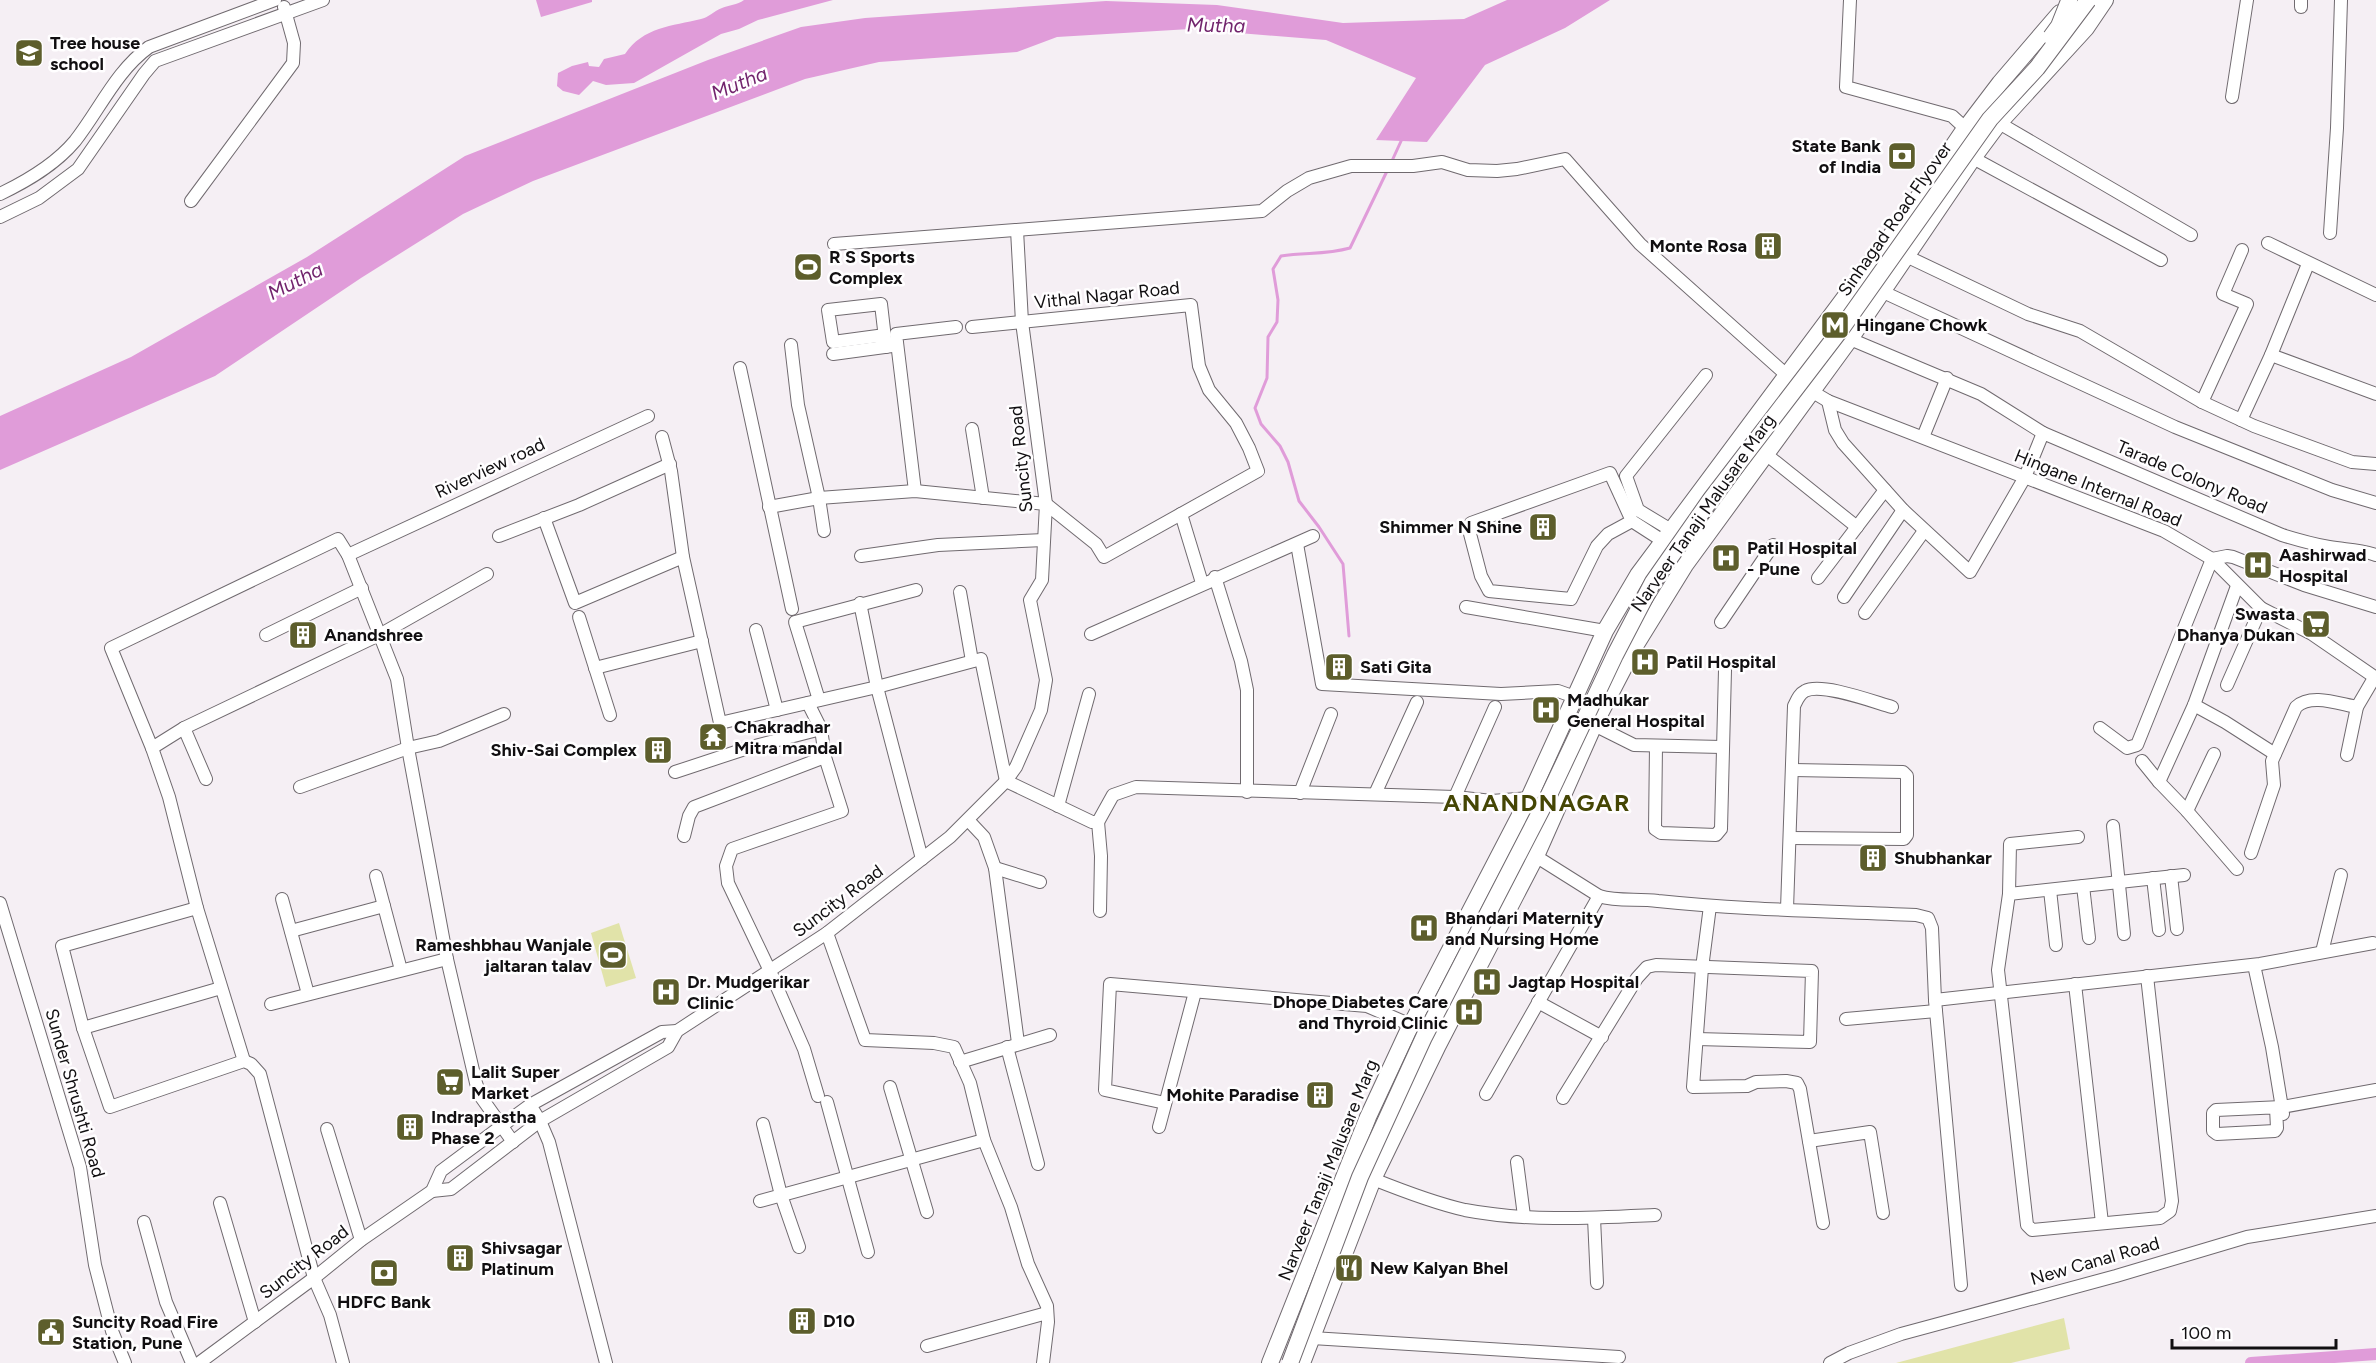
<svg xmlns="http://www.w3.org/2000/svg" width="2376" height="1363" viewBox="0 0 2376 1363" font-family="Figtree,sans-serif">
<style>
.green{fill:#e1e3a9}
.water{fill:#e09cd9}
.lines{fill:none;stroke-linecap:round;stroke-linejoin:round}
.stream{stroke:#e09cd9;stroke-width:3}
.canal{stroke:#e09cd9;stroke-width:12}
.minor-casing{stroke:#706a6f;stroke-width:14}
.major-casing{stroke:#706a6f;stroke-width:18}
.minor{stroke:#fff;stroke-width:12}
.major{stroke:#fff;stroke-width:16}
.major-bridge-casing{stroke:#706a6f;stroke-width:18;stroke-linecap:butt}
.major-bridge{stroke:#fff;stroke-width:16}
.labels{text-anchor:middle;dominant-baseline:central;stroke-width:5;stroke-linejoin:round;paint-order:stroke}
.poi-label{font-size:18px;font-weight:bold;fill:#110f11;stroke:#fffeff;text-anchor:start}
.street-label{font-size:18px;fill:#110f11;stroke:#fffeff}
.water-label{font-size:20px;font-style:italic;fill:#72246d;stroke:#fffeff}
.district-label{font-size:24px;font-weight:bold;letter-spacing:1.5px;fill:#454605;stroke:#fffeff}
</style>
<rect width="100%" height="100%" fill="#f5eff4"/>
<g class="green">
<path d="M 619,923 L 636,978 L 606,987 L 591,933 Z"/>
<path d="M 2064,1318 L 2070,1349 L 2011,1363 L 1896,1363 Z"/>
</g>
<g class="water">
<path d="M 536,0 L 592,0 L 592,2 L 541,17 Z"/>
<path d="M 744,0 L 833,0 L 758,20 L 739,29 L 721,34 L 634,83 L 606,85 L 593,81 L 579,95 L 563,91 L 557,86 L 558,73 L 572,66 L 588,62 L 589,66 L 599,67 L 604,59 L 625,54 C 643,27 672,26 701,19 C 708,18 714,11 722,8 C 729,5 737,5 744,0 Z"/>
<path d="M 1507,0 L 1610,0 L 1565,28 L 1485,65 L 1427,142 L 1376,140 L 1416,78 L 1326,40 L 1190,29 L 1057,37 L 1017,52 L 879,62 L 805,79 L 533,181 L 463,214 L 361,278 L 215,376 L 0,470 L 0,416 L 131,357 L 307,257 L 465,156 L 708,60 L 801,27 L 865,18 L 1106,1 L 1217,5 L 1343,23 L 1464,19 Z"/>
</g>
<g class="lines">
<g class="stream">
<path d="M 1391,163 L 1402,139"/>
<path d="M 1349,636 L 1343,564 L 1319,527 L 1299,501 L 1288,462 L 1280,446 L 1261,424 L 1255,408 L 1267,378 L 1268,337 L 1277,322 L 1278,300 L 1273,269 L 1281,256 C 1306,252 1325,255 1350,248 L 1388,169"/>
</g>
<path class="canal" d="M 2251,1363 L 2376,1354"/>
<g class="minor-casing">
<g id="minor">
<path d="M 1850,0 L 1846,87 L 1952,116 L 1965,128"/>
<path d="M 2301,7 L 2301,0"/>
<path d="M 2232,97 L 2247,0"/>
<path d="M 1999,123 L 2191,235"/>
<path d="M 1973,158 L 2161,260"/>
<path d="M 0,194 C 27,181 55,165 75,141 C 100,109 116,71 149,47 L 275,0"/>
<path d="M 191,201 L 293,63 L 294,43 L 284,7"/>
<path d="M 0,217 L 39,198 L 78,169 L 144,74 L 155,61 L 323,0"/>
<path d="M 2330,233 L 2337,128 L 2341,0"/>
<path d="M 2268,243 L 2376,295"/>
<path d="M 834,244 L 1262,211 L 1287,191 L 1309,178 L 1351,166 L 1413,166 L 1442,162 L 1468,170 L 1497,171 L 1517,169 L 1565,159 L 1640,244 L 1791,379"/>
<path d="M 1906,256 L 2028,314 L 2080,331 L 2202,402 L 2254,426 L 2352,462 L 2376,464"/>
<path d="M 1881,291 L 2175,427 L 2332,490 L 2376,503"/>
<path d="M 972,327 L 1191,305 L 1199,366 L 1209,390 L 1236,423 L 1249,448 L 1258,471 L 1104,557 L 1096,544 L 1046,504"/>
<path d="M 885,335 L 833,342 L 828,310 L 881,304 L 886,347"/>
<path d="M 1850,339 L 1981,394 L 2043,433"/>
<path d="M 791,345 L 798,405 L 819,498 L 824,531"/>
<path d="M 833,354 L 892,346"/>
<path d="M 2271,355 L 2376,394"/>
<path d="M 740,368 L 792,609"/>
<path d="M 1806,388 L 1828,401 L 2164,531 L 2212,559 L 2261,608 L 2312,634 L 2376,678"/>
<path d="M 1828,401 L 1835,430 L 1843,443 L 1903,510 L 1970,572 L 2025,477 L 2043,433 L 2282,535 C 2298,540 2313,544 2329,547 C 2347,550 2358,549 2376,555"/>
<path d="M 2202,402 L 2247,304 L 2223,294 L 2242,250"/>
<path d="M 2241,420 L 2271,355 L 2308,264"/>
<path d="M 972,429 L 983,498"/>
<path d="M 662,437 L 671,471 L 683,557 L 720,723 L 877,687 L 981,659 L 1006,781"/>
<path d="M 1923,437 L 1947,378"/>
<path d="M 1767,455 L 1857,527"/>
<path d="M 915,491 L 896,334 L 956,327"/>
<path d="M 769,507 L 819,498 L 915,491 L 1046,504"/>
<path d="M 1181,514 L 1202,583"/>
<path d="M 544,518 L 575,603 L 683,557"/>
<path d="M 1632,521 L 1608,534 L 1597,546 L 1571,599 L 1489,591 L 1481,576 L 1469,530 L 1471,523 L 1610,473 L 1632,521 L 1663,541"/>
<path d="M 1671,530 L 1638,510 L 1626,476 L 1706,375"/>
<path d="M 499,536 L 579,505 L 670,464"/>
<path d="M 1297,544 L 1322,684 L 1501,694 L 1558,691 L 1575,697"/>
<path d="M 348,555 L 648,416"/>
<path d="M 861,556 L 938,545 L 1044,540"/>
<path d="M 1215,577 L 1241,661 L 1247,690 L 1247,792"/>
<path d="M 1818,578 L 1885,490"/>
<path d="M 960,592 L 972,661"/>
<path d="M 1844,597 L 1903,510"/>
<path d="M 860,603 L 877,687 L 922,859"/>
<path d="M 1466,607 L 1605,631"/>
<path d="M 1865,613 L 1924,531"/>
<path d="M 579,617 L 610,715"/>
<path d="M 1721,622 L 1773,545"/>
<path d="M 756,630 L 777,710"/>
<path d="M 1091,634 L 1313,536"/>
<path d="M 266,635 L 362,588"/>
<path d="M 595,668 L 702,641"/>
<path d="M 2227,685 L 2261,608"/>
<path d="M 819,700 L 795,622 L 916,590"/>
<path d="M 2194,705 L 2225,722 L 2275,754"/>
<path d="M 1594,725 L 1634,745 L 1722,747"/>
<path d="M 184,728 L 206,779"/>
<path d="M 2100,728 L 2127,748 L 2137,745 L 2212,559 L 2227,556 L 2233,557 L 2304,585 L 2376,607"/>
<path d="M 1656,746 L 1655,829 L 1661,833 L 1716,835 L 1721,829 L 1725,670"/>
<path d="M 152,748 L 184,728 L 381,634 L 487,574"/>
<path d="M 2347,755 L 2357,707 L 2374,678"/>
<path d="M 2142,761 L 2159,782"/>
<path d="M 675,772 L 751,747 L 821,729 L 808,703"/>
<path d="M 1006,781 L 1092,822 L 1098,822 L 1113,795 L 1136,787 L 1455,797 L 1492,801 L 1529,798 L 1534,800"/>
<path d="M 300,787 L 408,748 L 439,741 L 504,714"/>
<path d="M 1300,793 L 1331,714"/>
<path d="M 1375,794 L 1417,702"/>
<path d="M 1455,797 L 1495,707"/>
<path d="M 1058,806 L 1089,694"/>
<path d="M 2187,811 L 2214,754"/>
<path d="M 968,820 L 984,837 L 995,868 L 1018,1043"/>
<path d="M 1098,822 L 1101,856 L 1100,911"/>
<path d="M 2113,826 L 2124,934"/>
<path d="M 684,836 L 689,816 L 694,807 L 825,757"/>
<path d="M 1790,838 L 1904,839 L 1907,835 L 1907,776 L 1903,772 L 1793,770"/>
<path d="M 1529,852 L 1599,896 C 1618,902 1638,898 1658,901 C 1744,910 1830,911 1916,915 L 1928,918 L 1932,928 L 1935,1000 L 1961,1285"/>
<path d="M 2251,853 L 2274,785 L 2272,761 L 2296,707 C 2311,693 2339,704 2357,707"/>
<path d="M 995,868 L 1040,882"/>
<path d="M 2237,869 L 2187,811 L 2159,782 L 2194,705 L 2237,586"/>
<path d="M 376,876 L 401,970"/>
<path d="M 2171,876 L 2177,929"/>
<path d="M 2153,878 L 2159,930"/>
<path d="M 2083,886 L 2089,938"/>
<path d="M 2050,890 L 2056,945"/>
<path d="M 2009,894 L 2010,844 L 2078,837"/>
<path d="M 282,899 L 308,994"/>
<path d="M 0,903 L 80,1167 L 95,1265 L 112,1331 L 125,1363"/>
<path d="M 1710,906 L 1702,968 L 1693,1087 L 1747,1086 L 1756,1082 L 1786,1081 L 1797,1083 L 1800,1089 L 1823,1223"/>
<path d="M 197,908 L 62,946 L 83,1028 L 110,1107 L 244,1061 L 251,1064 L 260,1074 L 314,1278 L 330,1315 L 343,1363"/>
<path d="M 1787,909 L 1794,706 C 1797,700 1799,694 1805,691 C 1821,682 1874,702 1892,707"/>
<path d="M 291,931 L 384,906"/>
<path d="M 827,933 L 865,1040 L 934,1043 L 954,1047 L 970,1083 L 984,1140 L 1011,1207 L 1028,1264 L 1047,1306 L 1048,1322 L 1043,1363"/>
<path d="M 2322,952 L 2341,875"/>
<path d="M 2254,965 L 2272,1047 L 2283,1114"/>
<path d="M 2147,976 L 2172,1201 L 2170,1211 L 2160,1218 L 2032,1230 L 2027,1225 L 1998,970 L 2009,894 L 2184,875"/>
<path d="M 2075,984 L 2102,1223"/>
<path d="M 1935,1000 L 2260,964 L 2373,943"/>
<path d="M 1538,1002 L 1602,1037"/>
<path d="M 271,1004 L 447,959"/>
<path d="M 1846,1019 L 1936,1011"/>
<path d="M 83,1028 L 221,988"/>
<path d="M 1007,1047 L 1038,1164"/>
<path d="M 244,1061 L 197,908 L 169,797 L 152,748 L 111,648 L 338,539 L 348,555 L 397,679 L 408,748 L 447,959 L 476,1083 L 481,1097 L 513,1142"/>
<path d="M 960,1062 L 1050,1035"/>
<path d="M 890,1087 L 927,1212"/>
<path d="M 1486,1094 L 1599,896"/>
<path d="M 818,1096 L 804,1049 L 770,971 L 728,883 L 726,866 L 732,849 L 842,811 L 825,757 L 821,729"/>
<path d="M 1563,1098 L 1637,978 L 1647,967 L 1656,965 L 1812,971 L 1810,1042 L 1697,1039"/>
<path d="M 827,1102 L 868,1252"/>
<path d="M 1165,1103 L 1105,1090 L 1110,984 L 1367,1006 L 1411,1025"/>
<path d="M 530,1105 L 540,1121 L 549,1142 L 606,1363"/>
<path d="M 2276,1108 L 2277,1128 L 2275,1131 L 2217,1134 L 2213,1131 L 2213,1113 L 2216,1110 L 2282,1107 L 2376,1090"/>
<path d="M 763,1124 L 781,1195 L 799,1247"/>
<path d="M 1159,1127 L 1195,992"/>
<path d="M 327,1129 L 361,1240"/>
<path d="M 1809,1141 L 1870,1132 L 1883,1213"/>
<path d="M 1517,1162 L 1524,1216"/>
<path d="M 1373,1179 C 1403,1191 1434,1203 1465,1210 C 1528,1222 1592,1218 1655,1215"/>
<path d="M 432,1191 L 451,1189 L 540,1121 L 668,1047 L 677,1031 L 827,933 L 950,837 L 1006,781 L 1016,767 L 1041,710 L 1046,680 L 1030,600 L 1042,580 L 1046,504 L 1022,322 L 1017,230"/>
<path d="M 760,1201 L 984,1140"/>
<path d="M 220,1203 L 255,1322"/>
<path d="M 1594,1218 L 1597,1283"/>
<path d="M 144,1222 L 166,1302 L 192,1363"/>
<path d="M 1312,1338 L 1619,1357"/>
<path d="M 927,1346 L 1047,1313"/>
<path d="M 199,1363 L 314,1278 L 361,1240 L 432,1191 L 441,1171 L 530,1105 L 662,1032 L 677,1031"/>
<path d="M 1830,1363 L 1849,1353 L 1901,1334 L 2116,1276 L 2247,1237 L 2376,1216"/>
</g>
</g>
<g class="major-casing">
<g id="major">
<path d="M 1270,1363 L 1368,1117 L 1408,1031 L 1529,798 L 1605,631 L 1638,575 L 1907,214 L 1962,133 L 2000,83 L 2060,13"/>
<path d="M 1302,1363 L 1373,1179 L 1438,1045 L 1536,856 L 1594,725 L 1635,646 L 1685,565 L 1850,339 L 1973,158 L 1999,123 L 2086,28 L 2105,0"/>
</g>
</g>
<use href="#minor" class="minor"/>
<use href="#major" class="major"/>
<g class="major-bridge-casing">
<g id="major-bridge">
<path d="M 2051,37 L 2059,26 L 2069,1"/>
<path d="M 1290,1363 L 1360,1177 L 1424,1037 L 1548,797 L 1615,655 L 1653,582 L 1711,499 L 1839,332 L 1990,119 L 2037,68 L 2088,0"/>
</g>
</g>
<use href="#major-bridge" class="major-bridge"/>
</g>
<defs>
<g id="school-square" transform="scale(1.5)"><rect x="-9" y="-9" width="18" height="18" rx="4" fill="#5d5e2c" stroke="#fffeff"/><path d="M0-5L7-2L0 1L-7-2ZM-4 1L0 2.5L4 1V4Q0 6-4 4Z" fill="#fff"/></g>
<g id="bank-square" transform="scale(1.5)"><rect x="-9" y="-9" width="18" height="18" rx="4" fill="#5d5e2c" stroke="#fffeff"/><path d="M-6-4H6V4H-6ZM0-2.3a2.3 2.3 0 1 0 0 4.6a2.3 2.3 0 1 0 0-4.6Z" fill="#fff"/></g>
<g id="building-square" transform="scale(1.5)"><rect x="-9" y="-9" width="18" height="18" rx="4" fill="#5d5e2c" stroke="#fffeff"/><path d="M-4-6H4V6H1V3H-1V6H-4ZM-2.5-4.3h1.7v1.8h-1.7ZM.8-4.3h1.7v1.8H.8ZM-2.5-1h1.7V.8h-1.7ZM.8-1h1.7V.8H.8Z" fill="#fff"/></g>
<g id="stadium-square" transform="scale(1.5)"><rect x="-9" y="-9" width="18" height="18" rx="4" fill="#5d5e2c" stroke="#fffeff"/><path d="M0-5a6.5 5 0 1 0 0 10a6.5 5 0 1 0 0-10ZM-3.5-1.8h7v3.6h-7Z" fill="#fff"/></g>
<g id="metro-square" transform="scale(1.5)"><rect x="-9" y="-9" width="18" height="18" rx="4" fill="#5d5e2c" stroke="#fffeff"/><path d="M-5.5 5V-5H-3L0 0L3-5H5.5V5H3V-.5L0 4L-3-.5V5Z" fill="#fff"/></g>
<g id="hospital-square" transform="scale(1.5)"><rect x="-9" y="-9" width="18" height="18" rx="4" fill="#5d5e2c" stroke="#fffeff"/><path d="M-5-5h3v3.5h4V-5h3V5h-3V1.5h-4V5h-3Z" fill="#fff"/></g>
<g id="supermarket-square" transform="scale(1.5)"><rect x="-9" y="-9" width="18" height="18" rx="4" fill="#5d5e2c" stroke="#fffeff"/><path d="M-6-5.5h2.5l.6 2H6L4.5 2H-2.5L-4.4-4H-6ZM-1.5 3.2a1.3 1.3 0 1 0 .1 0ZM3 3.2a1.3 1.3 0 1 0 .1 0Z" fill="#fff"/></g>
<g id="temple-square" transform="scale(1.5)"><rect x="-9" y="-9" width="18" height="18" rx="4" fill="#5d5e2c" stroke="#fffeff"/><path d="M0-6L5-2H3V0L6.5 2.5H4V6H1.5V3h-3V6H-4V2.5H-6.5L-3 0V-2H-5Z" fill="#fff"/></g>
<g id="restaurant-square" transform="scale(1.5)"><rect x="-9" y="-9" width="18" height="18" rx="4" fill="#5d5e2c" stroke="#fffeff"/><path d="M-5-6h1v4h1v-4h1v4h1v-4h1v5L-1.5 .5V6h-2V.5L-5-1ZM5-6V6H3V1.5H1.5Q1.5-4 5-6Z" fill="#fff"/></g>
<g id="civic-square" transform="scale(1.5)"><rect x="-9" y="-9" width="18" height="18" rx="4" fill="#5d5e2c" stroke="#fffeff"/><path d="M-.6-6.5H3V-4.5H.6V-3L4-1V1h2V6H-6V1h2V-1L-.6-3ZM-1.2 2.5V6h2.4V2.5Z" fill="#fff"/></g>
</defs>
<g fill-rule="evenodd">
<use href="#school-square" x="29" y="53"/>
<use href="#bank-square" x="1902" y="156"/>
<use href="#building-square" x="1768" y="246"/>
<use href="#stadium-square" x="808" y="267"/>
<use href="#metro-square" x="1835" y="325"/>
<use href="#building-square" x="1543" y="527"/>
<use href="#hospital-square" x="1726" y="558"/>
<use href="#hospital-square" x="2258" y="565"/>
<use href="#supermarket-square" x="2316" y="624"/>
<use href="#building-square" x="303" y="635"/>
<use href="#hospital-square" x="1645" y="662"/>
<use href="#building-square" x="1339" y="667"/>
<use href="#hospital-square" x="1546" y="710"/>
<use href="#temple-square" x="713" y="737"/>
<use href="#building-square" x="658" y="750"/>
<use href="#building-square" x="1873" y="858"/>
<use href="#hospital-square" x="1424" y="928"/>
<use href="#stadium-square" x="613" y="955"/>
<use href="#hospital-square" x="1487" y="982"/>
<use href="#hospital-square" x="666" y="992"/>
<use href="#hospital-square" x="1469" y="1012"/>
<use href="#supermarket-square" x="450" y="1082"/>
<use href="#building-square" x="1320" y="1095"/>
<use href="#building-square" x="410" y="1127"/>
<use href="#building-square" x="460" y="1258"/>
<use href="#restaurant-square" x="1349" y="1268"/>
<use href="#bank-square" x="384" y="1273"/>
<use href="#building-square" x="802" y="1321"/>
<use href="#civic-square" x="51" y="1332"/>
</g>
<g class="labels">
<g class="poi-label">
<text x="50" y="43">Tree house<tspan x="50" dy="21">school</tspan></text>
<text x="1881" y="146" text-anchor="end">State Bank<tspan x="1881" dy="21">of India</tspan></text>
<text x="1747" y="246" text-anchor="end">Monte Rosa</text>
<text x="829" y="257">R S Sports<tspan x="829" dy="21">Complex</tspan></text>
<text x="1856" y="325">Hingane Chowk</text>
<text x="1522" y="527" text-anchor="end">Shimmer N Shine</text>
<text x="1747" y="548">Patil Hospital<tspan x="1747" dy="21">- Pune</tspan></text>
<text x="2279" y="555">Aashirwad<tspan x="2279" dy="21">Hospital</tspan></text>
<text x="2295" y="614" text-anchor="end">Swasta<tspan x="2295" dy="21">Dhanya Dukan</tspan></text>
<text x="324" y="635">Anandshree</text>
<text x="1666" y="662">Patil Hospital</text>
<text x="1360" y="667">Sati Gita</text>
<text x="1567" y="700">Madhukar<tspan x="1567" dy="21">General Hospital</tspan></text>
<text x="734" y="727">Chakradhar<tspan x="734" dy="21">Mitra mandal</tspan></text>
<text x="637" y="750" text-anchor="end">Shiv-Sai Complex</text>
<text x="1894" y="858">Shubhankar</text>
<text x="1445" y="918">Bhandari Maternity<tspan x="1445" dy="21">and Nursing Home</tspan></text>
<text x="592" y="945" text-anchor="end">Rameshbhau Wanjale<tspan x="592" dy="21">jaltaran talav</tspan></text>
<text x="687" y="982">Dr. Mudgerikar<tspan x="687" dy="21">Clinic</tspan></text>
<text x="1508" y="982">Jagtap Hospital</text>
<text x="1448" y="1002" text-anchor="end">Dhope Diabetes Care<tspan x="1448" dy="21">and Thyroid Clinic</tspan></text>
<text x="471" y="1072">Lalit Super<tspan x="471" dy="21">Market</tspan></text>
<text x="1299" y="1095" text-anchor="end">Mohite Paradise</text>
<text x="431" y="1117">Indraprastha<tspan x="431" dy="21">Phase 2</tspan></text>
<text x="481" y="1248">Shivsagar<tspan x="481" dy="21">Platinum</tspan></text>
<text x="1370" y="1268">New Kalyan Bhel</text>
<text x="384" y="1302" text-anchor="middle">HDFC Bank</text>
<text x="823" y="1321">D10</text>
<text x="72" y="1322">Suncity Road Fire<tspan x="72" dy="21">Station, Pune</tspan></text>
</g>
<g class="street-label">
<text transform="translate(1895 219) rotate(-55)">Sinhagad Road Flyover</text>
<text transform="translate(1107 295) rotate(-6)">Vithal Nagar Road</text>
<text transform="translate(1021 459) rotate(-96)">Suncity Road</text>
<text transform="translate(490 468) rotate(-25)">Riverview road</text>
<text transform="translate(2192 477) rotate(23)">Tarade Colony Road</text>
<text transform="translate(2098 488) rotate(22)">Hingane Internal Road</text>
<text transform="translate(1703 513) rotate(-55)">Narveer Tanaji Malusare Marg</text>
<text transform="translate(838 901) rotate(-37)">Suncity Road</text>
<text transform="translate(75 1093) rotate(74)">Sunder Shrushti Road</text>
<text transform="translate(1328 1170) rotate(-68)">Narveer Tanaji Malusare Marg</text>
<text transform="translate(2095 1261) rotate(-16)">New Canal Road</text>
<text transform="translate(304 1262) rotate(-38)">Suncity Road</text>
</g>
<g class="water-label">
<text transform="translate(1216 25) rotate(1)">Mutha</text>
<text transform="translate(739 83) rotate(-22)">Mutha</text>
<text transform="translate(295 281) rotate(-27)">Mutha</text>
</g>
<g class="district-label">
<text x="1537" y="802">ANANDNAGAR</text>
</g>
</g>
<path d="M2172 1339v9h164v-9" fill="none" stroke="#110f11" stroke-width="3"/>
<text x="2181" y="1339" font-size="18" fill="#110f11" stroke="#fffeff" stroke-width="4.5" paint-order="stroke">100 m</text>
</svg>
